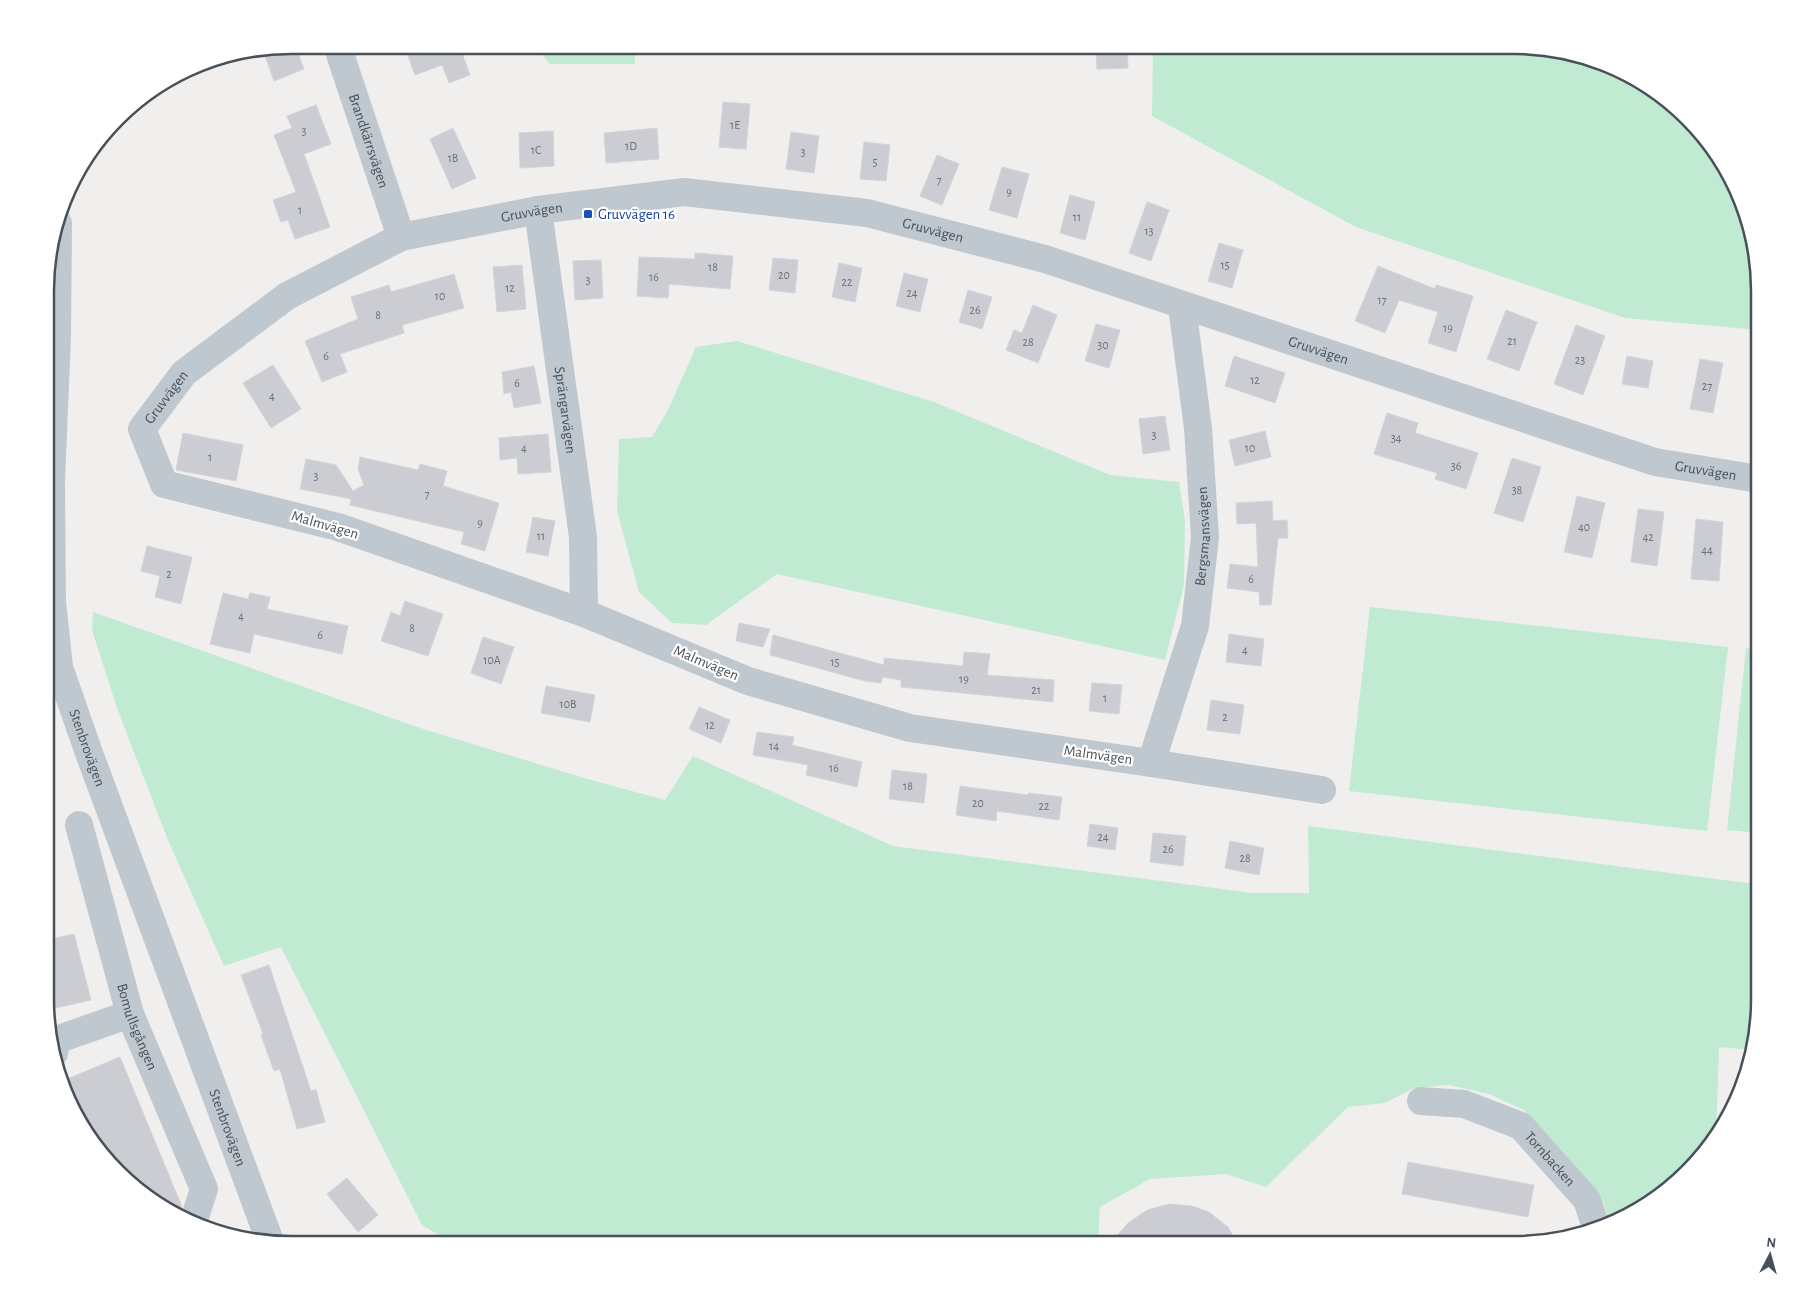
<svg xmlns="http://www.w3.org/2000/svg" width="1805" height="1290" viewBox="0 0 1805 1290" font-family="'Alegreya Sans',sans-serif">
<style>
.green{fill:#c0ead2}
.building{fill:#cccdd2;stroke:#d3d4d9}
.lines{fill:none;stroke-linecap:round;stroke-linejoin:round}
.minor{stroke:#c0c8cf;stroke-width:28}
.transit-dot{fill:#1a4fb4;stroke:#fff;stroke-width:2}
.labels{text-anchor:middle;dominant-baseline:central;stroke-width:4.5;stroke-linejoin:round;paint-order:stroke}
.number-label{font-size:12px;fill:#697078}
.street-label{font-size:15px;fill:#48515a;stroke:#fff}
.transit-label{font-size:15px;fill:#164399;stroke:#fff;text-anchor:start}
.rim{fill:none;stroke:#48515a;stroke-width:2.5}
</style>
<rect width="100%" height="100%" fill="#f1eeee"/>
<g class="green">
<path d="M 535,45 L 634,45 L 635,64 L 550,64 Z"/>
<path d="M 1153,45 L 1530,46 L 1608,64 L 1664,96 L 1735,182 L 1759,274 L 1759,330 L 1625,318 L 1356,227 L 1152,116 Z"/>
<path d="M 737,341 L 934,402 L 1110,475 L 1179,482 L 1185,521 L 1184,585 L 1165,660 L 777,574 L 706,625 L 672,623 L 639,592 L 617,511 L 619,439 L 652,437 L 668,410 L 696,347 Z"/>
<path d="M 1370,607 L 1728,647 L 1707,831 L 1349,791 Z"/>
<path d="M 93,612 L 417,727 L 584,778 L 665,800 L 693,756 L 893,846 L 1253,893 L 1309,893 L 1308,826 L 1747,883 L 1759,881 L 1759,1015 L 1752,1050 L 1719,1047 L 1716,1137 L 1709,1149 L 1623,1220 L 1610,1225 L 1604,1203 L 1565,1154 L 1524,1110 L 1489,1094 L 1449,1085 L 1414,1088 L 1385,1103 L 1348,1107 L 1266,1187 L 1226,1174 L 1150,1179 L 1100,1207 L 1098,1245 L 456,1245 L 422,1225 L 281,947 L 224,966 L 168,840 L 117,708 L 92,630 Z"/>
<path d="M 1746,648 L 1759,649 L 1759,833 L 1727,830 Z"/>
</g>
<g class="building">
<path d="M 290,45 L 295,45 L 304,69 L 274,81 L 263,50 Z"/>
<path d="M 404,45 L 459,45 L 470,75 L 449,83 L 442,65 L 415,75 Z"/>
<path d="M 1096,45 L 1127,45 L 1128,68 L 1097,69 Z"/>
<path d="M 723,102 L 750,104 L 746,149 L 719,147 Z"/>
<path d="M 316,105 L 331,144 L 304,154 L 330,227 L 295,239 L 288,220 L 281,222 L 273,200 L 296,192 L 274,135 L 292,128 L 287,116 Z"/>
<path d="M 453,128 L 476,178 L 452,189 L 430,139 Z"/>
<path d="M 657,128 L 659,159 L 606,163 L 604,133 Z"/>
<path d="M 553,131 L 554,166 L 520,168 L 519,133 Z"/>
<path d="M 791,132 L 819,136 L 814,173 L 786,169 Z"/>
<path d="M 864,142 L 890,145 L 886,181 L 860,179 Z"/>
<path d="M 937,155 L 959,164 L 942,205 L 920,196 Z"/>
<path d="M 1002,167 L 1029,174 L 1017,218 L 989,210 Z"/>
<path d="M 1070,195 L 1095,202 L 1085,240 L 1060,233 Z"/>
<path d="M 1147,202 L 1169,210 L 1151,261 L 1129,253 Z"/>
<path d="M 1219,243 L 1243,250 L 1232,288 L 1208,281 Z"/>
<path d="M 695,253 L 733,256 L 730,289 L 669,284 L 668,298 L 637,296 L 639,257 L 695,259 Z"/>
<path d="M 773,258 L 798,260 L 795,293 L 769,290 Z"/>
<path d="M 601,260 L 603,298 L 575,300 L 573,261 Z"/>
<path d="M 839,263 L 862,268 L 855,302 L 832,297 Z"/>
<path d="M 522,265 L 526,309 L 497,312 L 493,267 Z"/>
<path d="M 1378,266 L 1435,289 L 1436,285 L 1473,296 L 1456,352 L 1428,343 L 1438,312 L 1399,300 L 1385,333 L 1355,321 Z"/>
<path d="M 904,273 L 928,279 L 920,312 L 896,306 Z"/>
<path d="M 454,274 L 464,308 L 402,325 L 404,333 L 340,354 L 347,372 L 322,382 L 305,341 L 358,319 L 351,297 L 389,285 L 391,292 Z"/>
<path d="M 968,290 L 992,297 L 982,329 L 959,322 Z"/>
<path d="M 1033,305 L 1057,315 L 1038,363 L 1006,350 L 1014,330 L 1022,333 Z"/>
<path d="M 1506,310 L 1537,322 L 1519,371 L 1487,359 Z"/>
<path d="M 1096,324 L 1120,330 L 1109,368 L 1085,361 Z"/>
<path d="M 1576,325 L 1605,336 L 1583,395 L 1554,384 Z"/>
<path d="M 1234,356 L 1285,373 L 1275,403 L 1225,386 Z"/>
<path d="M 1627,356 L 1653,361 L 1648,388 L 1622,384 Z"/>
<path d="M 1700,359 L 1723,363 L 1713,413 L 1690,409 Z"/>
<path d="M 273,365 L 301,409 L 271,428 L 243,383 Z"/>
<path d="M 534,366 L 541,403 L 514,408 L 511,392 L 504,394 L 502,372 Z"/>
<path d="M 1387,413 L 1418,423 L 1415,433 L 1478,453 L 1466,489 L 1435,479 L 1437,473 L 1374,454 Z"/>
<path d="M 1165,416 L 1170,450 L 1143,454 L 1139,419 Z"/>
<path d="M 1265,431 L 1271,457 L 1235,466 L 1229,440 Z"/>
<path d="M 183,433 L 243,445 L 236,481 L 176,470 Z"/>
<path d="M 548,434 L 551,472 L 518,474 L 517,458 L 500,460 L 499,438 Z"/>
<path d="M 360,457 L 418,470 L 420,464 L 447,471 L 443,486 L 499,503 L 485,551 L 461,544 L 464,532 L 350,505 L 351,499 L 300,489 L 306,459 L 336,465 L 353,491 L 364,485 L 358,469 Z"/>
<path d="M 1512,458 L 1541,467 L 1523,522 L 1494,513 Z"/>
<path d="M 1577,496 L 1605,503 L 1592,558 L 1564,552 Z"/>
<path d="M 1272,501 L 1273,521 L 1287,520 L 1288,538 L 1278,538 L 1271,605 L 1260,605 L 1259,592 L 1227,588 L 1230,564 L 1258,567 L 1256,523 L 1237,524 L 1236,503 Z"/>
<path d="M 1638,509 L 1664,512 L 1657,566 L 1631,562 Z"/>
<path d="M 533,517 L 555,521 L 548,556 L 526,552 Z"/>
<path d="M 1696,519 L 1723,522 L 1719,581 L 1691,579 Z"/>
<path d="M 147,546 L 192,557 L 181,604 L 155,597 L 160,576 L 141,571 Z"/>
<path d="M 223,593 L 248,599 L 250,593 L 270,597 L 267,609 L 348,626 L 342,654 L 254,634 L 250,653 L 210,644 Z"/>
<path d="M 405,601 L 443,614 L 428,656 L 381,641 L 391,612 L 400,616 Z"/>
<path d="M 739,623 L 770,629 L 763,647 L 736,641 Z"/>
<path d="M 1229,634 L 1264,639 L 1261,666 L 1226,662 Z"/>
<path d="M 773,635 L 884,665 L 884,658 L 963,666 L 964,652 L 990,654 L 987,675 L 1054,680 L 1053,702 L 901,687 L 901,680 L 882,677 L 883,675 L 881,683 L 865,681 L 770,655 Z"/>
<path d="M 483,637 L 514,647 L 501,684 L 471,673 Z"/>
<path d="M 1092,683 L 1122,685 L 1119,714 L 1089,711 Z"/>
<path d="M 546,686 L 595,695 L 590,722 L 541,713 Z"/>
<path d="M 1211,700 L 1244,705 L 1240,734 L 1207,730 Z"/>
<path d="M 699,707 L 730,720 L 721,743 L 689,729 Z"/>
<path d="M 757,732 L 794,737 L 792,745 L 862,762 L 857,787 L 806,775 L 808,765 L 753,755 Z"/>
<path d="M 892,770 L 927,774 L 924,803 L 889,799 Z"/>
<path d="M 960,786 L 1028,795 L 1029,793 L 1062,797 L 1059,820 L 997,811 L 996,821 L 956,815 Z"/>
<path d="M 1090,824 L 1118,828 L 1115,850 L 1087,846 Z"/>
<path d="M 1153,833 L 1186,836 L 1183,866 L 1150,862 Z"/>
<path d="M 1230,841 L 1264,848 L 1259,875 L 1225,868 Z"/>
<path d="M 74,934 L 91,1000 L 47,1010 L 47,940 Z"/>
<path d="M 269,965 L 311,1091 L 316,1090 L 325,1122 L 297,1129 L 280,1069 L 274,1071 L 261,1035 L 263,1034 L 241,975 Z"/>
<path d="M 120,1057 L 182,1207 L 178,1214 L 141,1194 L 92,1139 L 67,1079 Z"/>
<path d="M 1408,1162 L 1534,1185 L 1528,1217 L 1402,1194 Z"/>
<path d="M 347,1178 L 378,1215 L 358,1232 L 327,1194 Z"/>
<path d="M 1169,1204 L 1192,1206 L 1209,1212 L 1228,1227 L 1238,1245 L 1109,1245 L 1128,1223 L 1147,1210 Z"/>
</g>
<g class="lines">
<g class="minor">
<path id="s1" d="M 337,45 L 401,237"/>
<path id="s2" d="M 538,210 L 583,537 L 584,613"/>
<path id="s3" d="M 58,223 L 57,335 L 51,482 L 52,602 L 59,667 L 89,753 L 271,1244"/>
<path id="s4" d="M 1151,763 L 1195,626 L 1205,537 L 1198,428 L 1182,306"/>
<path id="s5" d="M 1322,790 L 1151,763 L 910,728 L 748,681 L 584,613 L 338,527 L 164,484 L 142,429 L 184,373 L 287,296 L 401,237 L 538,210 L 684,192 L 867,213 L 1045,259 L 1655,462 L 1759,479"/>
<path id="s6" d="M 79,825 L 130,1014 L 204,1189 L 194,1220 L 192,1221"/>
<path d="M 54,1053 L 56,1040 L 130,1014"/>
<path id="s7" d="M 1421,1101 L 1464,1104 L 1521,1126 L 1587,1200 L 1597,1230"/>
</g>
</g>
<rect class="transit-dot" x="583" y="209" width="10" height="10" rx="2.5"/>
<g class="labels">
<g class="number-label">
<text x="735" y="125">1E</text>
<text x="304" y="131">3</text>
<text x="631" y="146">1D</text>
<text x="536" y="150">1C</text>
<text x="803" y="152">3</text>
<text x="453" y="158">1B</text>
<text x="875" y="162">5</text>
<text x="939" y="180">7</text>
<text x="1009" y="192">9</text>
<text x="300" y="210">1</text>
<text x="1077" y="217">11</text>
<text x="1149" y="231">13</text>
<text x="1225" y="265">15</text>
<text x="713" y="267">18</text>
<text x="784" y="275">20</text>
<text x="654" y="277">16</text>
<text x="588" y="280">3</text>
<text x="847" y="282">22</text>
<text x="510" y="288">12</text>
<text x="912" y="293">24</text>
<text x="440" y="296">10</text>
<text x="1382" y="300">17</text>
<text x="975" y="310">26</text>
<text x="378" y="315">8</text>
<text x="1448" y="328">19</text>
<text x="1512" y="341">21</text>
<text x="1028" y="342">28</text>
<text x="1103" y="345">30</text>
<text x="326" y="356">6</text>
<text x="1580" y="360">23</text>
<text x="1255" y="380">12</text>
<text x="517" y="383">6</text>
<text x="1707" y="386">27</text>
<text x="272" y="396">4</text>
<text x="1154" y="435">3</text>
<text x="1396" y="438">34</text>
<text x="524" y="448">4</text>
<text x="1250" y="448">10</text>
<text x="210" y="457">1</text>
<text x="1456" y="466">36</text>
<text x="316" y="476">3</text>
<text x="1517" y="490">38</text>
<text x="427" y="494">7</text>
<text x="480" y="523">9</text>
<text x="1584" y="527">40</text>
<text x="541" y="536">11</text>
<text x="1648" y="537">42</text>
<text x="1707" y="550">44</text>
<text x="169" y="574">2</text>
<text x="1251" y="579">6</text>
<text x="241" y="616">4</text>
<text x="412" y="628">8</text>
<text x="320" y="635">6</text>
<text x="1245" y="650">4</text>
<text x="492" y="660">10A</text>
<text x="835" y="662">15</text>
<text x="964" y="679">19</text>
<text x="1036" y="690">21</text>
<text x="1105" y="698">1</text>
<text x="568" y="704">10B</text>
<text x="1225" y="717">2</text>
<text x="710" y="725">12</text>
<text x="774" y="746">14</text>
<text x="834" y="768">16</text>
<text x="908" y="786">18</text>
<text x="978" y="803">20</text>
<text x="1044" y="806">22</text>
<text x="1103" y="837">24</text>
<text x="1168" y="849">26</text>
<text x="1245" y="858">28</text>
</g>
<g class="street-label">
<text stroke="none"><textPath href="#s1" startOffset="101">Brandkärrsvägen</textPath></text>
<text stroke="none"><textPath href="#s5" startOffset="1722">Gruvvägen</textPath></text>
<text stroke="none"><textPath href="#s5" startOffset="2128">Gruvvägen</textPath></text>
<text stroke="none"><textPath href="#s5" startOffset="2532">Gruvvägen</textPath></text>
<text stroke="none"><textPath href="#s5" startOffset="1302">Gruvvägen</textPath></text>
<text stroke="none"><textPath href="#s2" startOffset="202">Sprängarvägen</textPath></text>
<text stroke="none"><textPath href="#s5" startOffset="2938">Gruvvägen</textPath></text>
<text transform="translate(325 525) rotate(16)">Malmvägen</text>
<text stroke="none"><textPath href="#s4" startOffset="234">Bergsmansvägen</textPath></text>
<text transform="translate(706 663) rotate(23)">Malmvägen</text>
<text stroke="none"><textPath href="#s3" startOffset="530">Stenbrovägen</textPath></text>
<text transform="translate(1098 755) rotate(8)">Malmvägen</text>
<text stroke="none"><textPath href="#s6" startOffset="210">Bomullsgången</textPath></text>
<text stroke="none"><textPath href="#s3" startOffset="935">Stenbrovägen</textPath></text>
<text stroke="none"><textPath href="#s7" startOffset="148">Tornbacken</textPath></text>
</g>
<g class="transit-label">
<text x="598" y="214">Gruvvägen 16</text>
</g>
</g>
<path d="M0 0H1805V1290H0ZM291 54H1514A237 237 0 0 1 1751 291V999A237 237 0 0 1 1514 1236H291A237 237 0 0 1 54 999V291A237 237 0 0 1 291 54Z" fill="#fff" fill-rule="evenodd"/>
<path class="rim" d="M291 54H1514A237 237 0 0 1 1751 291V999A237 237 0 0 1 1514 1236H291A237 237 0 0 1 54 999V291A237 237 0 0 1 291 54Z"/>
<g transform="translate(1770 1255) rotate(6)" stroke="#ffffff" stroke-width="4" paint-order="stroke">
<path d="M0-4L9 19L0 12L-9 19Z" fill="#48515a"/>
<text y="-8" font-size="14" font-weight="bold" text-anchor="middle" fill="#48515a">N</text>
</g>
</svg>
